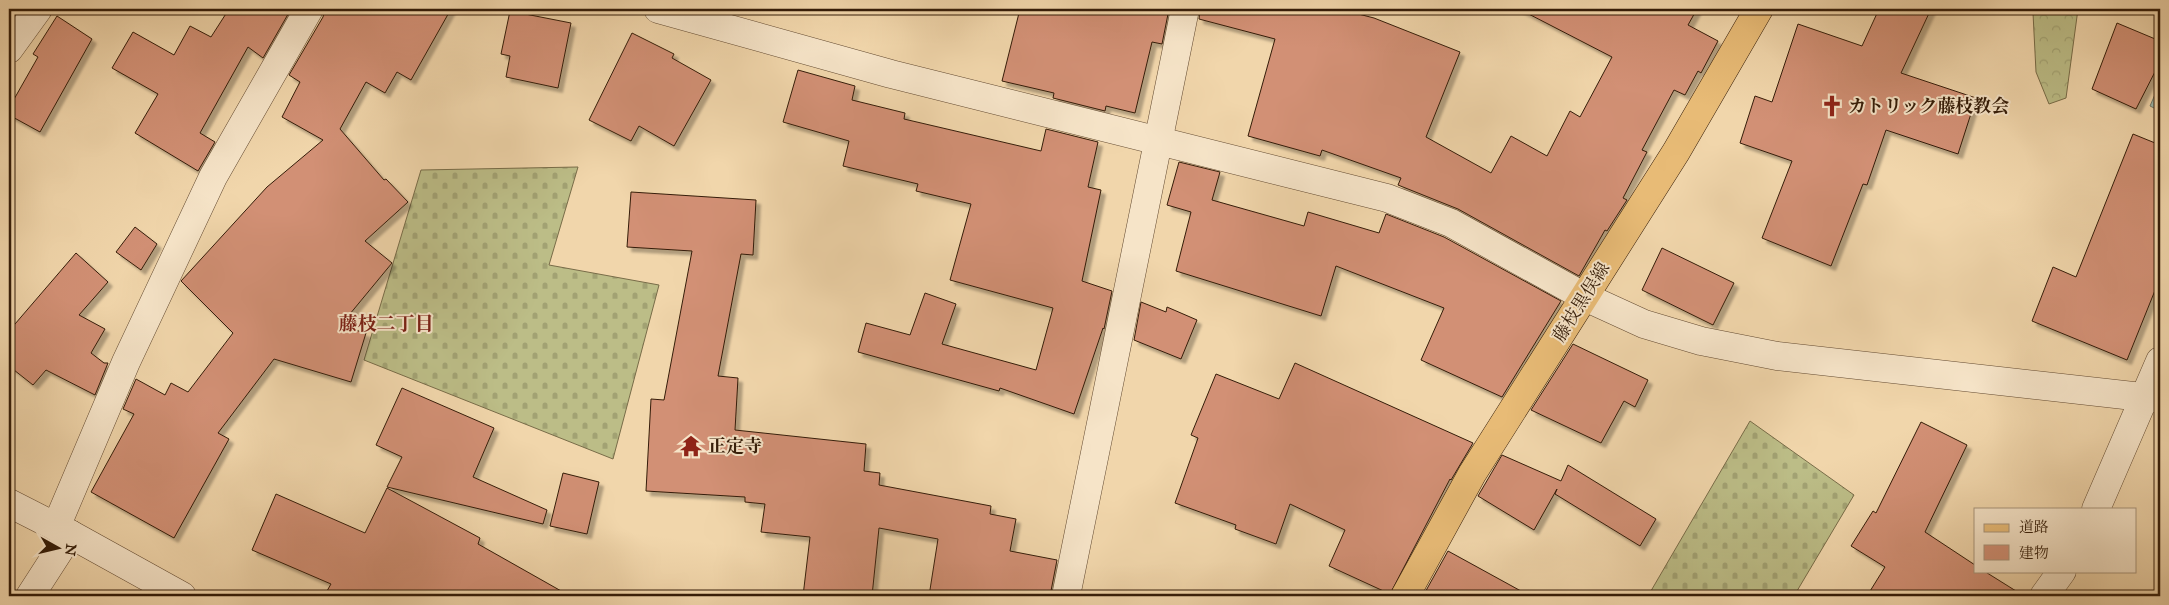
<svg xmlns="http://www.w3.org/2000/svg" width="2169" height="605" viewBox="0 0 2169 605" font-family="'IM FELL Great Primer','Noto Serif JP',serif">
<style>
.forest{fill:url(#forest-crowns);stroke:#786c48}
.cemetery{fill:url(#cemetery-stones);stroke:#786c48}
.water{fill:#9bb8ae;stroke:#727a6c}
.building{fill:#d29075;stroke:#341c08;filter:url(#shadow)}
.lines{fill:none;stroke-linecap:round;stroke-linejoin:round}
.minor-casing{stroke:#634a31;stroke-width:29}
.major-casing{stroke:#341c08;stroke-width:29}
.minor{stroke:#f6e4c8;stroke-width:28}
.major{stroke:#e8bb76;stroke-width:28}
.labels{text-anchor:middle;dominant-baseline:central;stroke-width:4;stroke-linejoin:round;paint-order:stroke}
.poi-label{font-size:18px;font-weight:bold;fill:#341c08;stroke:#f6e4c8;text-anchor:start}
.street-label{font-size:18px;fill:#341c08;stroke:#f6e4c8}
.neighbourhood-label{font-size:19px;font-weight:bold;fill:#7a1f14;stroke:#f6e4c8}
</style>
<defs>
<pattern id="forest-crowns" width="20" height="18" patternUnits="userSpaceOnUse" patternTransform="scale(1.25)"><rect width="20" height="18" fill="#bcbd87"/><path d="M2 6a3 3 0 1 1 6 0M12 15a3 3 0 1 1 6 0" fill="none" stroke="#a2a273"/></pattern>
<pattern id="cemetery-stones" width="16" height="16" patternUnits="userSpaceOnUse" patternTransform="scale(1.25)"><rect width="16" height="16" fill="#bcbd87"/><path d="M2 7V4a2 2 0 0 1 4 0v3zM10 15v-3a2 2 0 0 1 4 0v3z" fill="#a2a273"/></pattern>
<filter id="shadow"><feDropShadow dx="4.5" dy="4.5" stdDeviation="1" flood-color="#0004"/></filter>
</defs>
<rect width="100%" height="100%" fill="#f1d6ab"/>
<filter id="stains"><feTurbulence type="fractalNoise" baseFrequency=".004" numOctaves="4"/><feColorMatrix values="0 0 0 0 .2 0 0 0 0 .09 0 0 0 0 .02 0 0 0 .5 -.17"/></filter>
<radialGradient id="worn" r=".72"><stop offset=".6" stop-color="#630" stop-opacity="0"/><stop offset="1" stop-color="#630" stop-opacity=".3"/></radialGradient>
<path class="forest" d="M 2024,9 L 2078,9 L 2066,98 L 2049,104 L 2036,72 L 2033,13 Z"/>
<g class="cemetery">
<path d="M 578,167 L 549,265 L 659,285 L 613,459 L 364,360 L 421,170 Z"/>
<path d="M 1750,421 L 1854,495 L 1794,596 L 1648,596 Z"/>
</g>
<path class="water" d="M 2160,83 L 2160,111 L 2150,106 Z"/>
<g class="building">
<path d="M 229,9 L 291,9 L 263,58 L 248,47 L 200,133 L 215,142 L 198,171 L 135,133 L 158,94 L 112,68 L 133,32 L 174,55 L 190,26 L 211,37 Z"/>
<path d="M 325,9 L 451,9 L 411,80 L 397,72 L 385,93 L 366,82 L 340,129 L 384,180 L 386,179 L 408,202 L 365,241 L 392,263 L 340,326 L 366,333 L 351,382 L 274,359 L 218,433 L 229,439 L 174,538 L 91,492 L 134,414 L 123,409 L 136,379 L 165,395 L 171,383 L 188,392 L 233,333 L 181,281 L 267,187 L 323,140 L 282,117 L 300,82 L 289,75 L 323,17 Z"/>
<path d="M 1020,9 L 1169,9 L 1162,44 L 1152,42 L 1135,113 L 1106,106 L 1105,111 L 1053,98 L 1054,93 L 1002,81 Z"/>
<path d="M 1200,9 L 1339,9 L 1374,18 L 1460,52 L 1426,137 L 1491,173 L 1511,136 L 1547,156 L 1570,111 L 1580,117 L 1612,57 L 1519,9 L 1697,9 L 1688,25 L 1718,41 L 1701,73 L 1698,71 L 1685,95 L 1674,90 L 1642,150 L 1647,152 L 1623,198 L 1627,200 L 1607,231 L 1605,230 L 1579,276 L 1458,209 L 1398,185 L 1401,178 L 1322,150 L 1320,156 L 1248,136 L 1275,39 L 1199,19 Z"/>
<path d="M 1879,9 L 1931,9 L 1901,73 L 1976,98 L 1958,154 L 1886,130 L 1867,185 L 1863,184 L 1831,266 L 1762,238 L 1792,161 L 1740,143 L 1755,96 L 1772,102 L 1798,24 L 1862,46 Z"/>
<path d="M 510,11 L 571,23 L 558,88 L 506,77 L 510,56 L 501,54 Z"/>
<path d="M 57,16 L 92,39 L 40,132 L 9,115 L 9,108 L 38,57 L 33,54 Z"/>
<path d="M 2117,23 L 2160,41 L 2160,62 L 2136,109 L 2092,89 Z"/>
<path d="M 632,33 L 674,54 L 672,58 L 711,80 L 674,146 L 639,126 L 631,141 L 589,120 Z"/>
<path d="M 798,70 L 855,86 L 852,100 L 905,113 L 904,119 L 1041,151 L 1046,129 L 1098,142 L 1088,187 L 1101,190 L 1082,281 L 1112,291 L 1104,329 L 1103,328 L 1074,414 L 1000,388 L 999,391 L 858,352 L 866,323 L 910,335 L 925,293 L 956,304 L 942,344 L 1036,370 L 1053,308 L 950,280 L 971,204 L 916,191 L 918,184 L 843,166 L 849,141 L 783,122 Z"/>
<path d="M 2133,134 L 2160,145 L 2160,278 L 2127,360 L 2032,321 L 2053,267 L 2076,277 Z"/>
<path d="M 1179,162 L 1220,172 L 1212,200 L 1304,226 L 1308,212 L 1379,233 L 1386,214 L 1444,237 L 1561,301 L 1502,397 L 1421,360 L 1444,308 L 1336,266 L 1321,316 L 1176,271 L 1191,212 L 1167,205 Z"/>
<path d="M 631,192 L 756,200 L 753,255 L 741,254 L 718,376 L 738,378 L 735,430 L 866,444 L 864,471 L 880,473 L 879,485 L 991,506 L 990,514 L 1016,519 L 1010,551 L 1057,560 L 1050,596 L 929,596 L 938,539 L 879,528 L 872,596 L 803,596 L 810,537 L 761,532 L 765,504 L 745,502 L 745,497 L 646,491 L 651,399 L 664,400 L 692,251 L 627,247 Z"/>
<path d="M 135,227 L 157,244 L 141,270 L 116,252 Z"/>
<path d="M 1662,248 L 1734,283 L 1713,325 L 1642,290 Z"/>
<path d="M 76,253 L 108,282 L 79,315 L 105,329 L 91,353 L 104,363 L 108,363 L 95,395 L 46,370 L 33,385 L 9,366 L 9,331 Z"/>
<path d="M 1141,302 L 1166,312 L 1167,307 L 1197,320 L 1181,359 L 1134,340 Z"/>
<path d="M 1573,344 L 1648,380 L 1635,407 L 1624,401 L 1601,443 L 1531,410 Z"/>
<path d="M 1295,363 L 1473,443 L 1451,480 L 1450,479 L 1390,594 L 1329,566 L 1345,530 L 1290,504 L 1276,544 L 1235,529 L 1236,525 L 1175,503 L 1198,438 L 1191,435 L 1216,374 L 1279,399 Z"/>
<path d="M 402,388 L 494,428 L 473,477 L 547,510 L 543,524 L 387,487 L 402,457 L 376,445 Z"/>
<path d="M 1921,422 L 1967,445 L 1925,532 L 1975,565 L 1975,571 L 1984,571 L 2024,596 L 1867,596 L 1885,567 L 1851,546 L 1873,511 L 1876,513 Z"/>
<path d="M 1502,455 L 1561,481 L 1568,465 L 1656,519 L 1640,546 L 1555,494 L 1557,489 L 1534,530 L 1478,496 Z"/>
<path d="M 563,473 L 599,482 L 587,534 L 550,526 Z"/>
<path d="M 387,488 L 480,538 L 478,544 L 570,596 L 324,596 L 331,584 L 252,550 L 276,494 L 365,533 Z"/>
<path d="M 1448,551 L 1530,596 L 1423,596 Z"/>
</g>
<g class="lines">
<g class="minor-casing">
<g id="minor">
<path d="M 658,9 L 891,74 L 1387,198 L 1451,223 L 1585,297 L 1644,324 L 1701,341 L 1777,356 L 2160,399"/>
<path d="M 9,49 L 38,9"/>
<path d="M 9,503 L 70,534 L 182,596"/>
<path d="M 2096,509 L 2160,361"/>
<path d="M 56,527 L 126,362 L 213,177 L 309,9"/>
<path d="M 30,596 L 70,534"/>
<path d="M 1066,596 L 1185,9"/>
<path d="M 2044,596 L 2062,571"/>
</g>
</g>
<g class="major-casing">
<path id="major" d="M 1405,596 L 1472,474 L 1676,152 L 1759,9"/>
</g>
<use href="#minor" class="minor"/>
<use href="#major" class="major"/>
</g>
<defs>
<g id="church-bare" transform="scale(1.725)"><path d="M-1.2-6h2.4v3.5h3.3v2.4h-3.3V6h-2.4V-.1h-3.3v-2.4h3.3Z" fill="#8f2418" stroke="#f6e4c8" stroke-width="2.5" paint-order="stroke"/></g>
<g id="temple-bare" transform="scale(1.725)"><path d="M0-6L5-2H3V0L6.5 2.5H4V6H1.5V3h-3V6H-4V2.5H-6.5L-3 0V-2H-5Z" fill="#8f2418" stroke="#f6e4c8" stroke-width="2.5" paint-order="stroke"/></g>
</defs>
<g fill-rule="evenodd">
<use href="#church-bare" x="1832" y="106"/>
<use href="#temple-bare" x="691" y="446"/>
</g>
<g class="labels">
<g class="poi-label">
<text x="1848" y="106">カトリック藤枝教会</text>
<text x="708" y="446">正定寺</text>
</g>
<g class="street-label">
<text transform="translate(1581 302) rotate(-58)">藤枝黒俣線</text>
</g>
<g class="neighbourhood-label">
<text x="386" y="323">藤枝二丁目</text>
</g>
</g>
<rect width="2169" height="605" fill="none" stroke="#f1d6ab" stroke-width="30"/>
<rect x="10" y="10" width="2149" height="585" fill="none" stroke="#341c08" stroke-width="2.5"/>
<rect x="15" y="15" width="2139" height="575" fill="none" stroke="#341c08"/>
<rect x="1974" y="508" width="162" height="65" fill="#f6e4c8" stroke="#a8947b"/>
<rect x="1984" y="524" width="25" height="8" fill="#e8bb76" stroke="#a8947b"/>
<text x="2019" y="532" font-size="15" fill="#341c08">道路</text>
<rect x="1984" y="545" width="25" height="15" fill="#d29075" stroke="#a8947b"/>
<text x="2019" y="558" font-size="15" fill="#341c08">建物</text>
<g transform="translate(58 548) rotate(98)" stroke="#f6e4c8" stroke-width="4" paint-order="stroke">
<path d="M0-4L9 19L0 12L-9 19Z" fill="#341c08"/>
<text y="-8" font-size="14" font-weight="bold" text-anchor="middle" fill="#341c08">N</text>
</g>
<rect width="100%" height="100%" filter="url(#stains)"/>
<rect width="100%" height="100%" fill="url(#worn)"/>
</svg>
